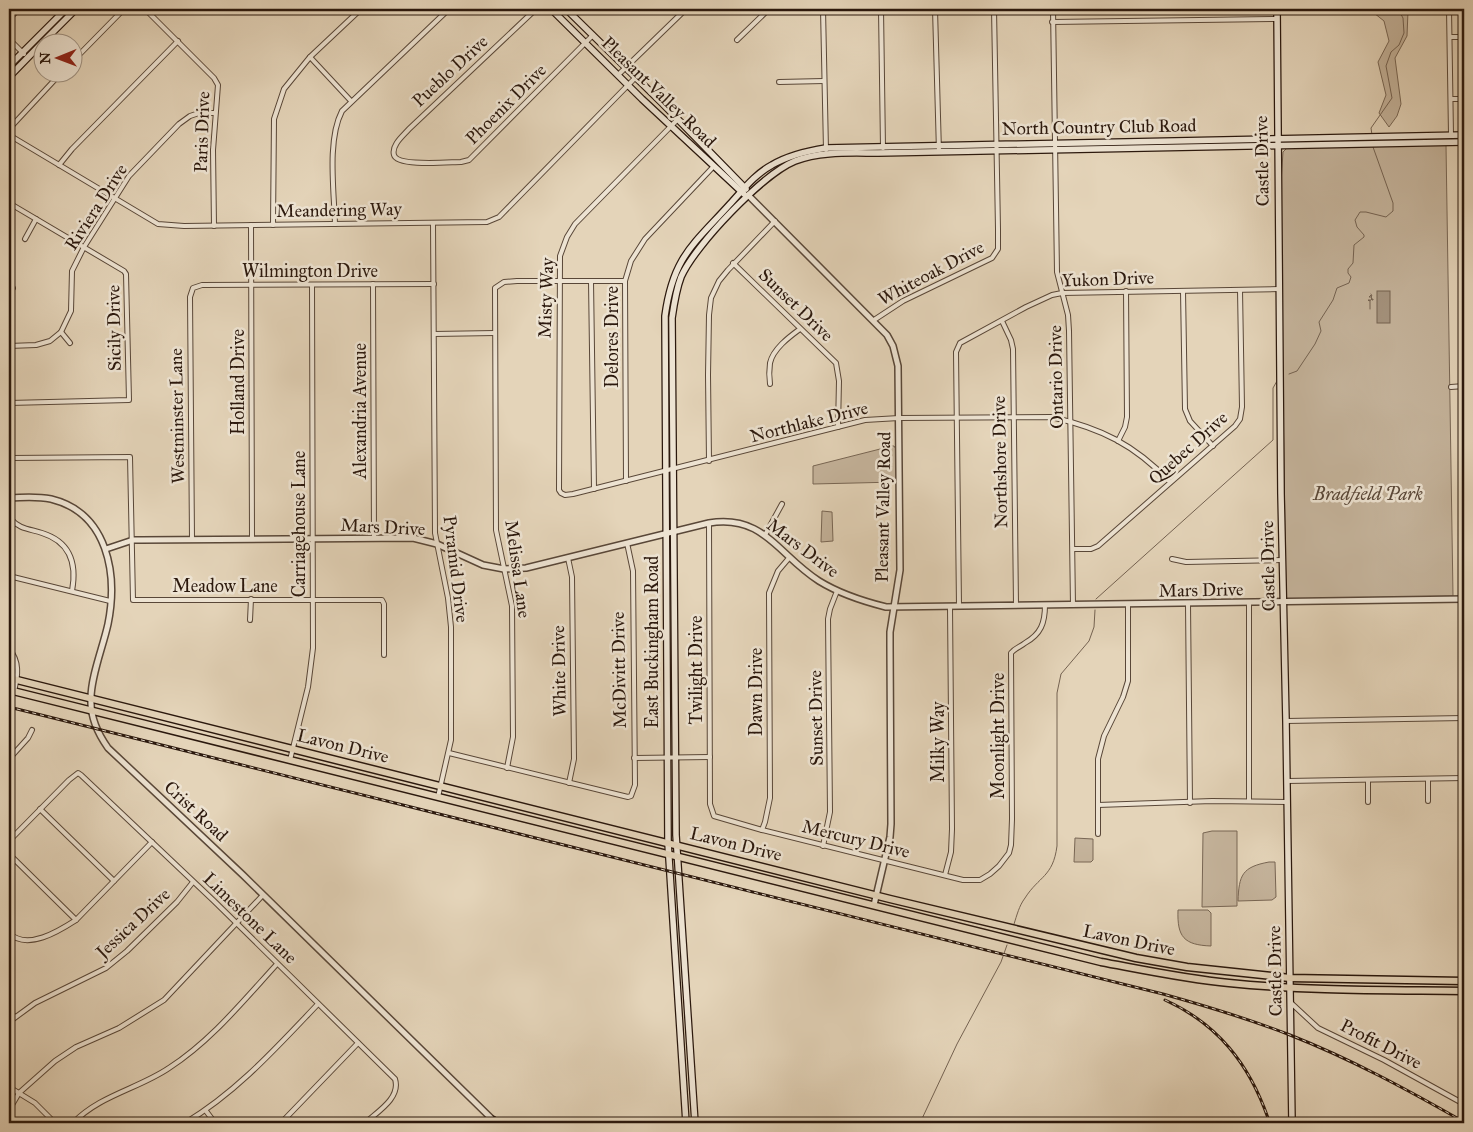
<svg xmlns="http://www.w3.org/2000/svg" width="1473" height="1132" viewBox="0 0 1473 1132" font-family="'IM FELL Great Primer',serif">
<style>
.green{fill:#c5b49c;stroke:#786654}
.water{fill:#a5947f;stroke:#746251}
.lines{fill:none;stroke-linecap:round;stroke-linejoin:round}
.stream{stroke:#746251;stroke-width:1}
.minor-casing{stroke:#594738;stroke-width:6}
.tertiary-casing{stroke:#594738;stroke-width:8}
.secondary-casing{stroke:#2b180d;stroke-width:8}
.primary-casing{stroke:#2b180d;stroke-width:9}
.minor{stroke:#ede3d2;stroke-width:4}
.tertiary{stroke:#ede3d2;stroke-width:5}
.secondary{stroke:#ede3d2;stroke-width:5.5}
.primary{stroke:#e4d4b9;stroke-width:6}
.rail-casing{stroke:#2b180d;stroke-width:3}
.rail{stroke:#ede3d2;stroke-width:1;stroke-dasharray:4;stroke-linecap:butt}
.labels{text-anchor:middle;dominant-baseline:central;stroke-width:5;stroke-linejoin:round;paint-order:stroke}
.street-label{font-size:18px;fill:#2b180d;stroke:#ede3d2}
.park-label{font-size:18px;font-style:italic;fill:#594738;stroke:#ede3d2}
</style>
<rect width="100%" height="100%" fill="#e4d4b9"/>
<filter id="stains"><feTurbulence type="fractalNoise" baseFrequency=".004" numOctaves="4"/><feColorMatrix values="0 0 0 0 .2 0 0 0 0 .09 0 0 0 0 .02 0 0 0 .5 -.17"/></filter>
<radialGradient id="worn" r=".72"><stop offset=".6" stop-color="#630" stop-opacity="0"/><stop offset="1" stop-color="#630" stop-opacity=".3"/></radialGradient>
<g class="green">
<path d="M 1369,9 L 1407,9 L 1408,11 L 1407,36 L 1395,58 L 1401,104 L 1397,116 L 1389,127 L 1379,113 L 1386,95 L 1378,62 L 1389,41 L 1384,21 Z"/>
<path d="M 1446,145 L 1453,596 L 1286,599 L 1280,198 L 1283,152 L 1287,148 Z"/>
<path d="M 892,446 L 894,446 L 896,449 L 897,482 L 813,484 L 813,466 Z"/>
<path d="M 822,511 L 832,512 L 833,541 L 821,542 Z"/>
<path d="M 1212,831 L 1237,831 L 1237,906 L 1202,907 L 1203,833 Z"/>
<path d="M 1075,838 L 1093,839 L 1093,860 L 1091,862 L 1074,862 Z"/>
<path d="M 1269,862 L 1275,862 L 1276,897 L 1272,900 L 1238,901 C 1239,875 1242,867 1269,862 Z"/>
<path d="M 1178,910 L 1208,910 L 1211,913 L 1211,946 C 1184,945 1177,937 1178,910 Z"/>
</g>
<rect class="water" x="1377" y="291" width="13" height="32"/>
<g class="lines">
<g class="stream">
<path d="M 1372,135 L 1371,128 L 1392,98 L 1386,66 L 1391,52 L 1399,45 L 1404,33 L 1403,18 L 1398,9"/>
<path d="M 1370,309 L 1370,300 L 1368,300 L 1369,301 C 1371,300 1371,299 1373,299 L 1373,300 L 1372,300 C 1371,299 1372,297 1371,295 L 1369,297 L 1371,297 C 1372,296 1372,295 1371,294"/>
<path d="M 1289,374 L 1297,371 L 1315,344 L 1321,331 L 1319,322 L 1333,300 L 1337,288 L 1349,283 L 1351,277 L 1348,273 L 1348,269 L 1353,263 L 1354,245 L 1364,237 L 1364,235 L 1357,227 L 1355,220 L 1360,212 L 1366,212 L 1386,217 L 1393,211 L 1393,203 L 1373,147"/>
<path d="M 1096,599 L 1273,440 L 1273,388 L 1277,381"/>
<path d="M 1014,924 C 1017,915 1019,906 1025,898 C 1039,876 1053,877 1057,846 L 1057,693 L 1061,674 L 1089,641 L 1094,627 L 1095,610"/>
<path d="M 920,1123 L 957,1044 L 1001,962 L 1007,945"/>
</g>
<g class="minor-casing">
<g id="minor">
<path d="M 145,9 L 214,78 L 218,85 L 213,150 L 214,226"/>
<path d="M 536,9 L 409,129 C 404,135 391,145 394,155 C 397,167 450,162 461,162 L 469,160 L 593,35"/>
<path d="M 823,9 L 826,150"/>
<path d="M 881,9 L 883,148"/>
<path d="M 935,9 L 939,152"/>
<path d="M 1053,9 L 1057,272 L 1068,315 L 1069,331 L 1073,605"/>
<path d="M 1449,9 L 1451,135"/>
<path d="M 9,19 L 19,9"/>
<path d="M 1052,22 L 1277,19"/>
<path d="M 1450,37 L 1464,37"/>
<path d="M 9,39 L 24,54"/>
<path d="M 737,40 L 769,9"/>
<path d="M 310,57 L 351,101"/>
<path d="M 72,62 L 124,9"/>
<path d="M 618,75 L 686,9"/>
<path d="M 779,82 L 824,81"/>
<path d="M 1451,99 L 1464,99"/>
<path d="M 678,119 L 575,224 L 567,237 L 560,256 L 559,490 L 561,493 L 565,495 L 573,494 L 865,420 L 899,418 L 1051,417 C 1101,428 1135,445 1170,482"/>
<path d="M 9,129 L 62,72"/>
<path d="M 9,135 L 158,224 L 184,226 L 487,222 L 499,217 L 635,78"/>
<path d="M 59,165 L 72,149 L 178,41"/>
<path d="M 9,203 L 124,271 L 126,274 L 129,400 L 9,403"/>
<path d="M 433,223 L 435,533 L 448,598 L 451,627 L 451,740 L 438,797"/>
<path d="M 335,224 C 334,190 327,140 342,111 L 449,9"/>
<path d="M 251,225 L 252,538"/>
<path d="M 273,225 L 274,119 L 284,89 L 310,57 L 361,9"/>
<path d="M 25,239 L 36,219"/>
<path d="M 733,263 L 836,363 L 839,381 L 838,427"/>
<path d="M 591,281 L 594,489"/>
<path d="M 373,284 L 374,538"/>
<path d="M 9,289 L 13,288"/>
<path d="M 1183,291 L 1185,409 L 1190,421 L 1213,446"/>
<path d="M 874,320 L 903,301 L 992,258 L 998,249 L 998,229 L 994,9"/>
<path d="M 1002,321 L 1011,340 L 1013,349 L 1016,605"/>
<path d="M 61,332 L 70,343"/>
<path d="M 434,334 L 495,333"/>
<path d="M 9,346 L 36,345 L 50,341 L 61,332 L 71,311 L 72,271 L 84,247 L 129,176 L 179,124 L 190,116 L 199,113 L 215,113"/>
<path d="M 770,384 C 769,377 769,370 770,363 C 773,349 789,337 800,329"/>
<path d="M 1451,387 L 1464,386"/>
<path d="M 1118,441 L 1125,427 L 1127,417 L 1126,291"/>
<path d="M 10,458 L 130,457 L 133,600 L 382,600 L 384,604 L 384,655"/>
<path d="M 709,461 L 708,375 L 709,315 L 711,298 L 719,281 L 728,270 L 775,221"/>
<path d="M 626,481 L 625,281 L 631,261 L 645,239 L 714,166"/>
<path d="M 11,519 C 19,529 30,529 42,533 C 71,542 77,564 72,591"/>
<path d="M 709,523 L 710,804 L 714,816 L 762,830 L 963,880 L 980,880 L 990,874 L 999,866 L 1009,853 L 1011,845 L 1012,819 L 1011,653 C 1015,648 1020,647 1025,643 C 1041,634 1045,623 1045,605"/>
<path d="M 765,535 L 782,504"/>
<path d="M 192,539 L 190,297 L 193,288 L 202,285 L 434,284"/>
<path d="M 1073,549 L 1091,549 L 1098,546 L 1235,426 L 1240,419 L 1242,407 L 1240,290"/>
<path d="M 568,558 L 572,577 L 574,759 L 569,783"/>
<path d="M 1172,559 L 1186,562 L 1283,560"/>
<path d="M 9,576 L 110,601"/>
<path d="M 1249,603 L 1249,801"/>
<path d="M 1188,604 L 1190,803"/>
<path d="M 959,606 L 956,352 L 960,343 L 1026,307 L 1052,295 L 1062,293 L 1279,289"/>
<path d="M 250,620 L 251,599"/>
<path d="M 9,649 C 20,661 18,676 14,691"/>
<path d="M 1286,721 L 1464,718"/>
<path d="M 449,753 L 628,797 L 631,796 L 635,785 L 633,571 L 627,543"/>
<path d="M 634,758 L 710,757"/>
<path d="M 9,759 L 28,738 L 32,730"/>
<path d="M 290,760 L 308,687 L 313,648 L 312,285"/>
<path d="M 507,768 L 513,737 L 512,606 L 496,530 L 495,288 L 504,282 L 517,281 L 625,281"/>
<path d="M 1428,779 L 1428,801"/>
<path d="M 1368,780 L 1368,802"/>
<path d="M 1287,781 L 1464,778"/>
<path d="M 1098,805 L 1212,801 L 1287,802"/>
<path d="M 40,809 L 114,881"/>
<path d="M 762,830 L 765,822 L 770,798 L 769,593 L 778,571 L 789,558"/>
<path d="M 1098,834 L 1098,759 L 1104,736 L 1123,697 L 1128,681 L 1128,604"/>
<path d="M 9,841 L 69,780 L 78,773 L 81,775 L 214,901 L 395,1079 C 401,1098 377,1112 365,1123"/>
<path d="M 823,846 L 830,812 L 828,619 L 830,609 L 837,591"/>
<path d="M 9,854 L 76,920"/>
<path d="M 945,875 L 951,852 L 952,829 L 950,607"/>
<path d="M 9,933 C 27,951 59,931 76,920 L 152,842"/>
<path d="M 1290,1002 L 1318,1028 L 1384,1060 L 1464,1104"/>
<path d="M 9,1011 L 15,1017"/>
<path d="M 9,1022 L 35,1003 L 106,968 L 127,951 L 177,902 L 193,882"/>
<path d="M 9,1087 L 35,1103 L 55,1123"/>
<path d="M 9,1110 L 19,1093 L 55,1061 L 76,1047 L 119,1028 L 164,1000 L 263,895"/>
<path d="M 206,1111 L 215,1123"/>
<path d="M 73,1123 C 100,1095 138,1089 169,1068 C 211,1041 244,1000 277,964"/>
<path d="M 185,1123 C 237,1092 277,1047 318,1004"/>
<path d="M 281,1123 L 358,1043"/>
</g>
</g>
<g class="tertiary-casing">
<g id="tertiary">
<path d="M 748,195 L 887,335 L 893,346 L 898,366 L 900,570 L 890,632 L 890,646 L 891,824 L 890,837 L 874,905"/>
<path d="M 9,456 L 9,461"/>
<path d="M 9,498 C 22,497 37,496 51,499 C 108,513 118,574 108,624 C 103,647 91,676 91,698 C 90,716 98,734 108,748 L 243,875 L 494,1121"/>
<path d="M 106,549 L 133,540 L 141,540 L 413,538 L 437,544 L 483,565 L 504,569 L 526,568 L 709,523 C 764,514 778,555 819,581 C 840,594 862,601 886,607 L 1464,599"/>
</g>
</g>
<g class="secondary-casing">
<g id="secondary">
<path d="M 551,9 L 642,99 L 744,194"/>
<path d="M 566,9 L 663,104 L 746,189"/>
<path d="M 1277,9 L 1281,494 L 1286,721 L 1292,1123"/>
<path d="M 43,42 L 76,9"/>
<path d="M 9,66 L 66,9"/>
<path d="M 9,77 L 42,43"/>
<path d="M 686,1123 L 668,843 L 665,316 C 673,257 693,245 730,204 C 743,190 755,174 772,165 C 789,155 807,151 826,148 L 1464,135"/>
<path d="M 695,1123 L 676,835 L 672,318 C 674,304 676,290 681,277 C 695,245 763,174 795,161 C 820,151 851,153 878,153 L 1464,142"/>
</g>
</g>
<g class="primary-casing">
<g id="primary">
<path d="M 9,678 L 890,899 L 1136,958 L 1187,967 L 1290,978 L 1464,981"/>
<path d="M 9,690 L 1101,962 C 1144,970 1186,979 1229,983 C 1307,991 1386,990 1464,991"/>
<path d="M 493,1120 L 494,1123"/>
</g>
</g>
<use href="#minor" class="minor"/>
<use href="#tertiary" class="tertiary"/>
<use href="#secondary" class="secondary"/>
<use href="#primary" class="primary"/>
<g class="rail-casing">
<g id="rail">
<path d="M 9,707 L 1163,994 C 1206,1006 1249,1019 1290,1035 C 1351,1059 1408,1090 1464,1122"/>
<path d="M 1165,1000 C 1218,1024 1249,1064 1268,1118"/>
</g>
</g>
<use href="#rail" class="rail"/>
</g>
<g class="labels">
<g class="street-label">
<text transform="translate(450 71) rotate(-43)">Pueblo Drive</text>
<text transform="translate(659 92) rotate(44)">Pleasant Valley Road</text>
<text transform="translate(506 104) rotate(-45)">Phoenix Drive</text>
<text transform="translate(1099 127) rotate(-1)">North Country Club Road</text>
<text transform="translate(202 132) rotate(-88)">Paris Drive</text>
<text transform="translate(1262 161) rotate(-91)">Castle Drive</text>
<text transform="translate(96 207) rotate(-57)">Riviera Drive</text>
<text transform="translate(339 210) rotate(-1)">Meandering Way</text>
<text x="310" y="271">Wilmington Drive</text>
<text transform="translate(931 273) rotate(-28)">Whiteoak Drive</text>
<text transform="translate(1108 279) rotate(-2)">Yukon Drive</text>
<text transform="translate(546 298) rotate(-88)">Misty Way</text>
<text transform="translate(796 305) rotate(44)">Sunset Drive</text>
<text transform="translate(114 328) rotate(-91)">Sicily Drive</text>
<text transform="translate(612 337) rotate(-90)">Delores Drive</text>
<text transform="translate(1056 377) rotate(-91)">Ontario Drive</text>
<text transform="translate(238 382) rotate(-90)">Holland Drive</text>
<text transform="translate(360 411) rotate(-90)">Alexandria Avenue</text>
<text transform="translate(177 416) rotate(-91)">Westminster Lane</text>
<text transform="translate(809 422) rotate(-14)">Northlake Drive</text>
<text transform="translate(1188 448) rotate(-42)">Quebec Drive</text>
<text transform="translate(1000 462) rotate(-91)">Northshore Drive</text>
<text transform="translate(883 507) rotate(-89)">Pleasant Valley Road</text>
<text transform="translate(299 524) rotate(-90)">Carriagehouse Lane</text>
<text transform="translate(383 527) rotate(3)">Mars Drive</text>
<text transform="translate(803 548) rotate(37)">Mars Drive</text>
<text transform="translate(1268 566) rotate(-91)">Castle Drive</text>
<text transform="translate(456 569) rotate(83)">Pyramid Drive</text>
<text transform="translate(518 569) rotate(82)">Melissa Lane</text>
<text x="225" y="586">Meadow Lane</text>
<text transform="translate(1201 590) rotate(-1)">Mars Drive</text>
<text transform="translate(652 642) rotate(-90)">East Buckingham Road</text>
<text transform="translate(619 670) rotate(-91)">McDivitt Drive</text>
<text transform="translate(696 670) rotate(-90)">Twilight Drive</text>
<text transform="translate(559 671) rotate(-91)">White Drive</text>
<text transform="translate(756 692) rotate(-90)">Dawn Drive</text>
<text transform="translate(816 718) rotate(-91)">Sunset Drive</text>
<text transform="translate(998 736) rotate(-90)">Moonlight Drive</text>
<text transform="translate(938 742) rotate(-90)">Milky Way</text>
<text transform="translate(343 746) rotate(14)">Lavon Drive</text>
<text transform="translate(196 811) rotate(43)">Crist Road</text>
<text transform="translate(856 839) rotate(14)">Mercury Drive</text>
<text transform="translate(736 844) rotate(14)">Lavon Drive</text>
<text transform="translate(250 918) rotate(44)">Limestone Lane</text>
<text transform="translate(133 923) rotate(-43)">Jessica Drive</text>
<text transform="translate(1129 940) rotate(12)">Lavon Drive</text>
<text transform="translate(1275 971) rotate(-91)">Castle Drive</text>
<text transform="translate(1381 1044) rotate(27)">Profit Drive</text>
</g>
<g class="park-label">
<text x="1368" y="494">Bradfield Park</text>
</g>
</g>
<rect width="1473" height="1132" fill="none" stroke="#e4d4b9" stroke-width="30"/>
<rect x="10" y="10" width="1453" height="1112" fill="none" stroke="#2b180d" stroke-width="2.5"/>
<rect x="15" y="15" width="1443" height="1102" fill="none" stroke="#2b180d"/>
<g transform="translate(58 58) rotate(269)"><circle r="24" fill="#ede3d2" stroke="#9f9283"/>
<path d="M0-4L9 19L0 12L-9 19Z" fill="#8f2418"/>
<text y="-8" font-size="14" font-weight="bold" text-anchor="middle" fill="#2b180d">N</text>
</g>
<rect width="100%" height="100%" filter="url(#stains)"/>
<rect width="100%" height="100%" fill="url(#worn)"/>
</svg>
